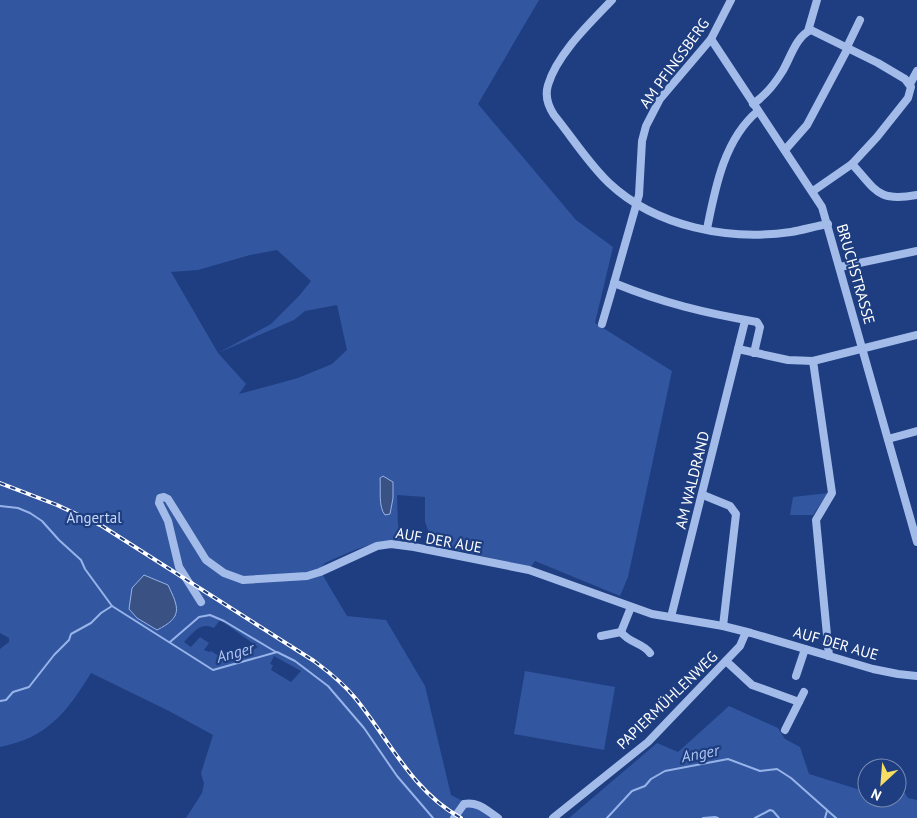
<svg xmlns="http://www.w3.org/2000/svg" width="917" height="818" viewBox="0 0 917 818" font-family="'PT Sans',sans-serif">
<style>
.green{fill:#32569f;fill-rule:evenodd}
.water{fill:#395183;stroke:#97b4ea}
.lines{fill:none;stroke-linecap:round;stroke-linejoin:round}
.stream{stroke:#97b4ea;stroke-width:2}
.minor{stroke:#a3bbe9;stroke-width:8}
.rail-casing{stroke:#fff;stroke-width:4}
.rail{stroke:#1e3e81;stroke-width:2;stroke-dasharray:5.5;stroke-linecap:butt}
.labels{text-anchor:middle;dominant-baseline:central;stroke-width:4.5;stroke-linejoin:round;paint-order:stroke}
.street-label{font-size:15px;fill:#fff;stroke:#1e3e81}
.park-label{font-size:15px;fill:#c7d7f7;stroke:#1e3e81}
.water-label{font-size:16px;font-style:italic;fill:#afc5f0;stroke:#1e3e81}
</style>
<rect width="100%" height="100%" fill="#1e3e81"/>
<g class="green">
<path d="M 0,0 L 539,0 L 478,104 L 576,220 L 613,247 L 595,323 L 672,371 L 628,577 L 620,596 L 535,561 L 531,567 L 434,545 L 425,522 L 425,497 L 397,495 L 398,524 L 401,540 C 373,540 350,552 325,563 L 319,569 L 347,616 L 386,620 L 425,686 L 451,795 L 496,818 L 186,818 L 202,793 L 204,784 L 201,773 L 213,735 L 169,711 L 91,673 C 67,712 47,738 0,747 L 0,649 L 9,642 L 9,638 L 0,633 ZM 277,250 L 311,281 L 299,296 L 271,324 L 218,353 L 171,272 L 198,270 L 250,255 ZM 337,305 L 347,350 L 332,364 L 298,378 L 239,394 L 246,384 L 218,353 L 294,320 L 305,311 ZM 380,478 L 393,482 L 393,498 L 390,513 L 382,511 ZM 220,620 L 258,647 C 245,655 233,660 218,658 L 219,656 L 211,651 L 209,652 L 204,650 L 209,643 L 200,637 L 191,647 L 184,642 C 193,633 200,621 214,628 ZM 274,656 L 301,671 L 291,682 L 271,670 L 273,665 L 270,664 Z"/>
<path d="M 828,493 L 813,515 L 790,515 L 793,497 Z"/>
<path d="M 525,671 L 615,687 L 604,750 L 514,734 Z"/>
<path d="M 729,706 L 778,728 L 785,739 L 800,747 L 809,774 L 867,792 L 867,798 L 889,799 L 897,798 L 897,778 L 904,779 L 902,789 L 908,798 L 917,800 L 917,818 L 569,818 L 657,743 L 678,752 Z"/>
</g>
<g class="water">
<path d="M 383,476 L 393,482 L 393,498 L 390,514 L 385,515 C 378,507 381,488 380,478 Z"/>
<path d="M 144,575 L 168,585 C 179,608 183,617 157,630 L 137,618 L 129,609 L 132,588 Z"/>
</g>
<g class="lines">
<g class="stream">
<path d="M 0,506 L 18,508 L 30,513 L 42,521 L 59,540 L 81,560 L 85,569 L 112,606 L 213,670 L 277,652 L 295,661 L 328,686 L 364,728 L 397,776 L 433,818"/>
<path d="M 170,642 L 199,617 L 210,615 L 224,621 L 276,652"/>
<path d="M 0,701 L 6,700 L 13,692 L 29,687 L 54,655 L 69,640 L 71,634 L 91,623 L 101,613 L 112,606"/>
<path d="M 607,818 L 632,791 L 645,786 L 651,779 L 665,771 L 728,759 L 760,771 L 777,769 L 791,778 L 836,818"/>
<path d="M 703,818 L 715,817 L 718,818"/>
<path d="M 755,818 L 770,810 L 773,811 L 779,818"/>
<path d="M 825,818 L 827,811"/>
</g>
<g class="minor">
<path d="M 612,0 C 590,23 557,54 548,85 C 545,95 548,106 554,115 C 572,137 588,163 609,183 C 656,227 729,241 791,232 C 803,230 816,226 828,224"/>
<path d="M 731,0 L 711,39 L 660,99 L 646,126 L 642,141 L 639,195 L 614,283 C 663,303 705,313 757,322 L 760,327 L 754,353"/>
<path d="M 808,31 L 817,0"/>
<path d="M 711,39 L 822,207 L 917,542"/>
<path d="M 847,47 L 860,20"/>
<path d="M 910,84 L 917,71"/>
<path d="M 753,104 C 766,95 774,85 782,72 C 790,59 796,36 811,30 L 878,63 L 905,79 L 911,87 L 908,98 L 877,137 L 852,164 L 813,191"/>
<path d="M 785,150 L 807,125 L 848,48"/>
<path d="M 852,164 C 877,191 877,202 917,195"/>
<path d="M 707,229 C 715,189 724,139 758,111"/>
<path d="M 840,267 L 917,251"/>
<path d="M 602,324 L 614,283"/>
<path d="M 738,349 L 788,360 L 813,361 L 917,335"/>
<path d="M 813,361 L 832,493 L 816,520 L 829,656"/>
<path d="M 888,439 L 917,431"/>
<path d="M 703,495 L 730,506 L 736,514 L 723,626"/>
<path d="M 201,602 L 179,567 L 168,521 L 159,503 L 160,498 L 164,497 L 168,499 L 206,560 L 224,573 L 243,580 L 307,576 L 320,572 L 377,546 L 391,544 L 414,547 L 529,570 L 652,614 L 723,626 L 751,633 L 873,669 L 898,674 L 917,676"/>
<path d="M 671,617 L 745,321"/>
<path d="M 621,632 C 629,643 643,643 650,653"/>
<path d="M 601,636 L 621,632 L 631,607"/>
<path d="M 726,661 L 752,685 L 799,702 L 804,692"/>
<path d="M 796,676 L 805,649"/>
<path d="M 785,730 L 799,702"/>
<path d="M 454,818 L 464,804 C 478,801 487,811 498,818"/>
<path d="M 553,818 L 648,742 L 740,646 L 746,632"/>
</g>
<g class="rail-casing">
<path id="rail" d="M 0,483 L 57,505 L 102,526 L 314,661 C 329,672 344,684 356,699 C 390,741 412,791 461,818"/>
</g>
<use href="#rail" class="rail"/>
</g>
<g class="labels">
<g class="street-label">
<text transform="translate(674 63) rotate(-54)">AM PFINGSBERG</text>
<text transform="translate(856 274) rotate(74)">BRUCHSTRASSE</text>
<text transform="translate(692 480) rotate(-76)">AM WALDRAND</text>
<text transform="translate(439 540) rotate(10)">AUF DER AUE</text>
<text transform="translate(836 643) rotate(16)">AUF DER AUE</text>
<text transform="translate(667 700) rotate(-44)">PAPIERMÜHLENWEG</text>
</g>
<g class="park-label">
<text x="94" y="517">Angertal</text>
</g>
<g class="water-label">
<text transform="translate(235 652) rotate(-15)">Anger</text>
<text transform="translate(700 753) rotate(-11)">Anger</text>
</g>
</g>
<g transform="translate(882 783) rotate(206)"><circle r="24" fill="#1e3e81" stroke="#788bb3"/>
<path d="M0-4L9 19L0 12L-9 19Z" fill="#f7de63"/>
<text y="-8" font-size="14" font-weight="bold" text-anchor="middle" fill="#ffffff">N</text>
</g>
</svg>
